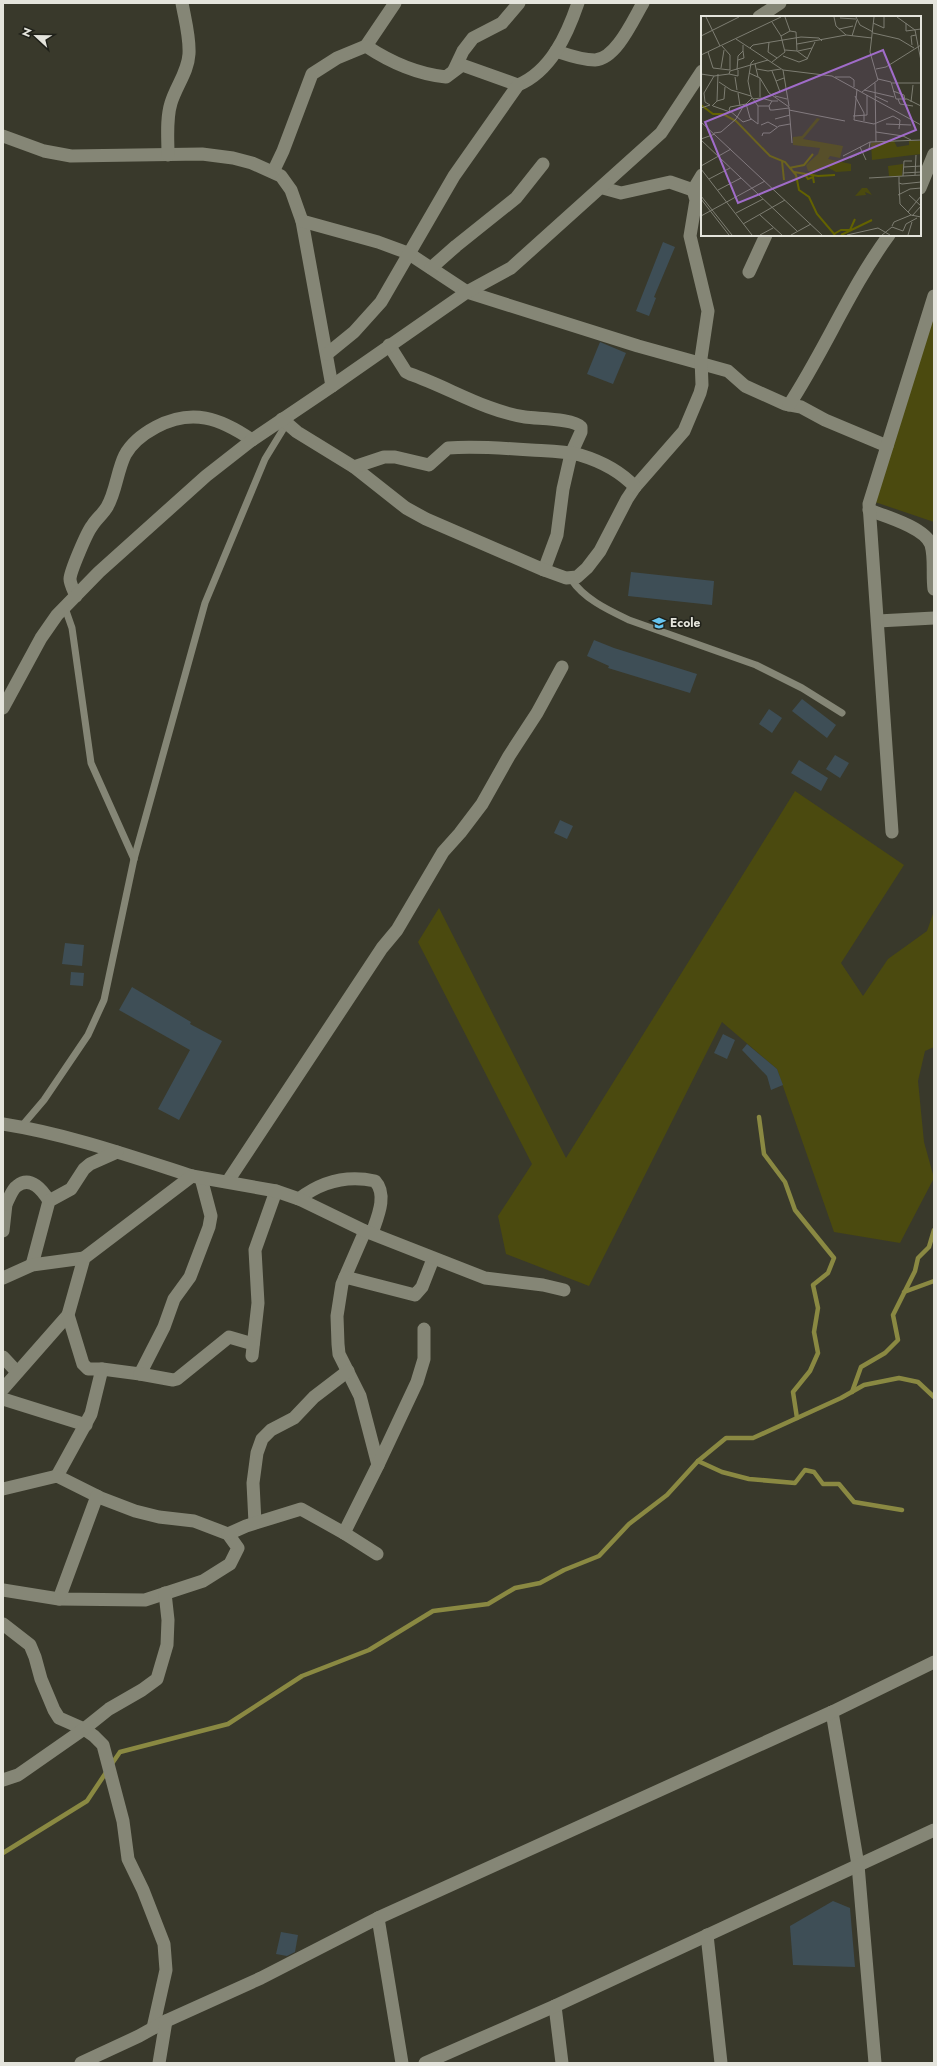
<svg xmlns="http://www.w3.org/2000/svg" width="937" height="2066" viewBox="0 0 937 2066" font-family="Jost,sans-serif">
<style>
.green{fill:#4b4a0f}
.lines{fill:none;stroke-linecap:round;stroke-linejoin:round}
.stream{stroke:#8a8942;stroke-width:4.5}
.building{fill:#3e4e56}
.service{stroke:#858676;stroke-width:7}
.minor{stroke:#858676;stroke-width:13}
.labels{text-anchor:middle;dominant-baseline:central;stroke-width:3;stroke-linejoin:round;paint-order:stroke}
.poi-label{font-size:12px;font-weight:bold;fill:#e4e4dc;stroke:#1f2019;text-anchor:start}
.inset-river{fill:none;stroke:#636200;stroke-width:2}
.inset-road{fill:none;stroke:#7d7d72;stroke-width:1}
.view{fill:#a06cc9;fill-opacity:0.15;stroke:#a06cc9;stroke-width:2}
.inset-edge{fill:none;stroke:#e4e4dc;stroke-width:2}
</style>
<rect width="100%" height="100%" fill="#39392b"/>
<g class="green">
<path d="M 934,308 L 934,522 L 875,502 Z"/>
<path d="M 795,791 L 904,865 L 841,963 L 863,996 L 888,959 L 927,931 L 934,911 L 934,1047 L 925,1051 L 918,1081 L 924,1142 L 934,1178 L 900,1243 L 834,1232 L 777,1069 L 722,1022 L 589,1286 L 506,1254 L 498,1216 L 532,1164 L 418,942 L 439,908 L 566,1158 Z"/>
</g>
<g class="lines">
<g class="stream">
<path d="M 759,1117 L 764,1154 L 785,1182 L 795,1210 L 834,1258 L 828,1273 L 813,1285 L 818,1308 L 814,1332 L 818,1353 L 810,1371 L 793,1392 L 797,1418"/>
<path d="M 904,1292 L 934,1281"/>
<path d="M 852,1392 L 861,1367 L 885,1353 L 898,1340 L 893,1315 L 915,1271 L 918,1258 L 929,1247 L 934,1230"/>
<path d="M 698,1461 L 722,1472 L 749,1479 L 795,1483 L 805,1470 L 814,1472 L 823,1484 L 839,1484 L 854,1502 L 902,1510"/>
<path d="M 111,1765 L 120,1752 L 228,1724 L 302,1676 L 369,1650 L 433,1611 L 488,1604 L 515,1588 L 540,1583 L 564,1570 L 599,1556 L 629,1524 L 667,1495 L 698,1461 L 726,1438 L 753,1438 L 841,1398 L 864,1385 L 899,1378 L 918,1382 L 934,1397"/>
<path d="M 3,1853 L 87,1801 L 107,1771"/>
</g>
</g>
<g class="building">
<path d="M 663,242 L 675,247 L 654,297 L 656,298 L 649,316 L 636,311 Z"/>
<path d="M 600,342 L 626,353 L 613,384 L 587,374 Z"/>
<path d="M 631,572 L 714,581 L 712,605 L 628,596 Z"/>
<path d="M 594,640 L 614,648 L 697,674 L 690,693 L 608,668 L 609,666 L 587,656 Z"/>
<path d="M 802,699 L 836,725 L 827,738 L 792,711 Z"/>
<path d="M 769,709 L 782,718 L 772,733 L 759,724 Z"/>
<path d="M 835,755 L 849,763 L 840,778 L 826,769 Z"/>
<path d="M 799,760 L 828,778 L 821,791 L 791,773 Z"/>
<path d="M 560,820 L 573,826 L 567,839 L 554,833 Z"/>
<path d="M 65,943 L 84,945 L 82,966 L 62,964 Z"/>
<path d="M 71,972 L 84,973 L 83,986 L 70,985 Z"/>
<path d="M 132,987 L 191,1022 L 190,1024 L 222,1041 L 179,1120 L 158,1109 L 190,1050 L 119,1010 Z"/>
<path d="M 723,1034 L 735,1040 L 727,1059 L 714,1053 Z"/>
<path d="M 747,1044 L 777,1069 L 783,1085 L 771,1090 L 767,1076 L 742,1050 Z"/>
<path d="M 833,1901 L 850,1908 L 855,1967 L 793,1965 L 790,1926 Z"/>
<path d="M 281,1932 L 298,1935 L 295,1952 L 287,1956 L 276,1954 Z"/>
</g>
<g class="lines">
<g class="service">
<path d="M 571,579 C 584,599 608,610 629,620 L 756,665 L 802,688 L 842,713"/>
<path d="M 65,608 L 72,628 L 91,763 L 134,859"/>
<path d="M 21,1127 L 44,1100 L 88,1035 L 104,1000 L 134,859 L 205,603 L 265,459 L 287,423"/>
</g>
<g class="minor">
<path d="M 759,17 L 780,3"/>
<path d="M 366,46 L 395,3"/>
<path d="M 556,51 C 568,55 581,60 595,60 C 616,59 633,20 643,3"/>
<path d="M 454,70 L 463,51 L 473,38 L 502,23 L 519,3"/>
<path d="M 3,136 L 44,151 L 71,156 L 202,154 L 233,158 L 252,163 L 281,176 L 291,190 L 302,221 L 332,386"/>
<path d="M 168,155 C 168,138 166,119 171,103 C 176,86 188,72 189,54 C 190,37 185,20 182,3"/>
<path d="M 273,172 L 283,151 L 312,74 L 337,58 L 366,46 C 390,62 417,74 446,77 L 462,65 L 518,85 C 551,71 567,35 578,3"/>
<path d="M 603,188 L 621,193 L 670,182 L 693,190"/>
<path d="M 920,188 L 934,154"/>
<path d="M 302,221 L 378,242 L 408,253 L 467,292 L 638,346 L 728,371 L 745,386 L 785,404 L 801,407 L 825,420 L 887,446"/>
<path d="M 431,268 L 456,246 L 516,198 L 543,164"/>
<path d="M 749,272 L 766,235"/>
<path d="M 389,345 L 406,372 L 410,374 C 448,387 485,411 525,417 C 537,419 573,418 581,427 L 581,432 L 571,454 L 563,489 L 557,535 L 544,570"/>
<path d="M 327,354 L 354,332 L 381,302 L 454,176 L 518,85"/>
<path d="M 789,405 C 825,350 850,288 889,235"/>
<path d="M 282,419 L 297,432 L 354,467 L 406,508 L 426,519 L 544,570 L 566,578 L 577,577 L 587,568 L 600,551 L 627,499 L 635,487 L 684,431 L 700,393 L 702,385 L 701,358 L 708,311 L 690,236 L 696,200 L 693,190 L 702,175"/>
<path d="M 354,467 L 384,457 L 395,457 L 429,465 L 448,448 C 475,446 503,448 531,450 C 547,451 564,451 580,455 C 600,461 620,471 635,487"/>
<path d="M 869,510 C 885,516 926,528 931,545 C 935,559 932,575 934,589"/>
<path d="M 76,596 C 74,591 70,584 70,579 C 70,572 87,532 92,526 C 96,519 103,514 107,507 C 116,492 117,471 125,455 C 132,442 143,434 156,427 C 192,408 220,418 252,440"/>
<path d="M 878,621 L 934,618"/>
<path d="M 3,708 L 41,638 L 57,615 L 99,572 L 206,476 L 252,440 L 332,386 L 467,292 L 511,268 L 661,133 L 702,71"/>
<path d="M 892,832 L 869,504 L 934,296"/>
<path d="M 3,1124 C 67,1134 130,1156 192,1176"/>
<path d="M 228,1181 L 382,948 L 397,930 L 443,852 L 460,833 L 482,804 L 509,756 L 537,713 L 562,667"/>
<path d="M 299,1199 C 321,1182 347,1175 375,1181 C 388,1195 377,1218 372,1233"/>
<path d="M 3,1204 L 6,1204 L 3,1231"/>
<path d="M 6,1204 C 9,1199 12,1189 17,1186 C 31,1175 43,1191 49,1201"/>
<path d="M 365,1231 L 342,1284 L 337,1316 L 338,1344 L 339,1354 L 360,1396 L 378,1465 L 344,1533 L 377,1554"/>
<path d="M 32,1265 L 49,1201 L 71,1189 L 84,1169 L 90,1164 L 117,1152"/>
<path d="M 345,1277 L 415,1295 L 422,1287 L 433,1259"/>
<path d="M 3,1278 L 32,1265 L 84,1258"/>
<path d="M 252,1356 L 258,1303 L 255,1250 L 276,1191"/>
<path d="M 3,1357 L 17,1372"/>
<path d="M 102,1369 L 140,1374 L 164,1327 L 174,1299 L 190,1277 L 209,1227 L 211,1216 L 201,1178"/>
<path d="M 140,1374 L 173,1380 L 177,1379 L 229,1337 L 253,1344"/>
<path d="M 3,1389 L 68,1315"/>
<path d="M 3,1399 L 86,1425"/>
<path d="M 378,1465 L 417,1382 L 424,1359 L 424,1329"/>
<path d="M 57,1476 L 91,1414 L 102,1369 L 88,1369 L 83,1364 L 68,1315 L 84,1258 L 192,1176 L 276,1191 L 299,1199 L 365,1231 L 485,1278 L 543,1285 L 564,1290"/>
<path d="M 3,1489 L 57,1476 L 101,1498 L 135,1511 L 159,1517 L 194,1521 L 228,1534 L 238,1548 L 230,1564 L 203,1581 L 145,1600 L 59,1599 L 3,1590"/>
<path d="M 255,1523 L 253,1483 L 257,1453 L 262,1439 L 271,1430 L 294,1418 L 314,1397 L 348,1371"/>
<path d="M 228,1534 L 246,1526 L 301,1509 L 344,1533"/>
<path d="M 59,1599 L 97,1496"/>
<path d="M 3,1624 L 30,1645 L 35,1657 L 41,1679 L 54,1710 L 59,1718 L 84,1729 L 94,1736 L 103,1745 L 123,1821 L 128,1859 L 143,1890 L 164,1944 L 166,1970 L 153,2028"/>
<path d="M 832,1712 L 858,1865 L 875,2063"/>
<path d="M 3,1780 L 18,1775 L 84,1729 L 109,1709 L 142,1690 L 157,1679 L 167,1645 L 168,1620 L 165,1593"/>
<path d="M 378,1918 L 402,2063"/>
<path d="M 707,1935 L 721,2063"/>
<path d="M 555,2006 L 562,2063"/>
<path d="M 81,2063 L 139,2036 L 166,2021 L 261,1978 L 378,1918 L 832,1712 L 934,1662"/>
<path d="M 159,2063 L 166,2021"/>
<path d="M 425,2063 L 555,2006 L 934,1830"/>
</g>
</g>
<defs>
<g id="school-bare" transform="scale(1.08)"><path d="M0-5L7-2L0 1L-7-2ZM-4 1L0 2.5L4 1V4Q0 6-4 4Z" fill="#67c4ef" stroke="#1f2019" stroke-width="2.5" paint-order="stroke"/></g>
</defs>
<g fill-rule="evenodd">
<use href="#school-bare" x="659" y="623"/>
</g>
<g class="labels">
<g class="poi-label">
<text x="670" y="623">Ecole</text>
</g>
</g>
<g transform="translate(701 16)">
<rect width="220" height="220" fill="#39392b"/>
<path d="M 116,102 L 119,103 L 102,123 L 142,130 L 139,142 L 129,140 L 127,143 L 150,148 L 150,155 L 135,156 L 124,150 L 113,155 L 107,155 L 105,149 L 117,138 L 119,132 L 92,129 L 92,121 L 101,120 ZM 193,125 L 196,131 L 208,129 L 208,125 L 220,125 L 220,138 L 171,144 L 170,127 ZM 202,148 L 201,160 L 188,160 L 187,150 ZM 161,172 L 166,172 L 171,179 L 164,176 L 165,179 L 154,180 Z" fill="#4b4a0f"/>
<path class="inset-river" d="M 0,89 L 12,98 L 22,98 L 35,105 L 69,140 L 84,146 L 95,159 L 98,174 L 108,181 L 116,198 L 134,219M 81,145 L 83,164M 88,152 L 103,149 L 112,138M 93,156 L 117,160 L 134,159M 103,157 L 107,163 L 112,161 L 113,167M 133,218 L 140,214 L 149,214 L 154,203M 140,219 L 171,204"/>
<path class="inset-road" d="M 5,1 L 19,30M 133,1 L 135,10 L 145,19M 155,1 L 159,9 L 172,16M 196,1 L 214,14 L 220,45M 139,2 L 155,3M 172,7 L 183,12 L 183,1M 205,7 L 205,15 L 220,13M 138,13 L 152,10M 89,15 L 95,16 L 96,35 L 107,43M 172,17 L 198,23 L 213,32M 0,20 L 38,1M 80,20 L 89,15 L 84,1M 151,20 L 156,4M 35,23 L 82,54 L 131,60 L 220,109M 68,26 L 67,36 L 76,42M 96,28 L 145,19 L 171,22M 211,29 L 210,20 L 215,19M 21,30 L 29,39 L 29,54M 49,32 L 52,29 L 100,21 L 118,22 L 121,25M 84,34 L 96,35M 97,35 L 111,32M 7,36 L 12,52 L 29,54M 0,39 L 80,1M 82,40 L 98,46 L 106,43 L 114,26M 37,44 L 43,42 L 42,35M 71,46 L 84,36 L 80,20 L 71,6M 54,48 L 57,61M 20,52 L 23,34M 56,53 L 67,55 L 80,53M 175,53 L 185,51 L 220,29M 36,54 L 37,40 L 42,35 L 42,29M 82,54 L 88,90M 71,55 L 75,65 L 83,62M 48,57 L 59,62 L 68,77 L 88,91 L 91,127M 0,58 L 13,60M 28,58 L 37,60 L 37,54M 34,61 L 36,74M 134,61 L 149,61 L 153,64 L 153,71M 59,62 L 59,81M 177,63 L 190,66 L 195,83 L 206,83 L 220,90M 18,66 L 30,74 L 50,80M 174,67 L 175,126M 191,67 L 220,67M 156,73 L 153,104 L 173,108 L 192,100 L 199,104 L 198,113M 163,74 L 193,81M 192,75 L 203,79 L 204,84M 161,76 L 177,64 L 169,36 L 173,1M 37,77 L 39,90M 72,78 L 79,76 L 75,65M 74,80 L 86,83M 154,80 L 163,97 L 163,105M 174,80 L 187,86M 51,82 L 45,88 L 46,91 L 49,102 L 57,108 L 57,90 L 50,80 L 47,65 L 50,47 L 53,44M 52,83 L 60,82 L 71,85M 197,83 L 199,88 L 212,90M 16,85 L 23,83 L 24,71M 210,86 L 212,69M 45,88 L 29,91 L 28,94 L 42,106 L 51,103M 11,90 L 16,85 L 17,58M 12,90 L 29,96M 57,90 L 68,90 L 71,85 L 77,85M 68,90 L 69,94 L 72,94 L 88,92M 0,92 L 9,89 L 4,86 L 3,77 L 13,60 L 28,58 L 29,55 L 67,44M 88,94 L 144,105M 152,100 L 166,99 L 166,79M 74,103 L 89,99M 0,106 L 121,219M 185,108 L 210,109M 60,109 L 67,106 L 76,111M 175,116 L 202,120 L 210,124M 13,117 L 20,116 L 35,103 L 43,89M 61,120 L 62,117 L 69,117 L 78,110 L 89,108M 0,123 L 14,118M 0,124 L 96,215M 159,131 L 165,144M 142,140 L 169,126 L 220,124M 149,142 L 168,133 L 169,126M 0,150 L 30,133M 203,151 L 220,150M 0,153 L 51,219M 202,157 L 220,156M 214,159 L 215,139M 202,160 L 203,145 L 211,145M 198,161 L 198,167 L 201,168 L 220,166M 168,162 L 220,159M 8,163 L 29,152M 198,167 L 199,188 L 210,199 L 220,201M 17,174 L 40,162M 197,179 L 209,173 L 220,172M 208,179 L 220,190M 0,180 L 31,219M 0,183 L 28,219M 207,196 L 220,180M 35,197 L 62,183M 59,199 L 81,219M 0,200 L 64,165M 211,200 L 220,190M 42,208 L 84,184M 191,210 L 193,206 L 210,199M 59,219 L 72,212M 90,219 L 110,208M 146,219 L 177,212 L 189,219M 181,219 L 191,211 L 202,215 L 205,208 L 216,202M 207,219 L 211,206"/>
<path class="view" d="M 182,34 L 215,114 L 37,187 L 4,106 Z"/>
<rect width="220" height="220" class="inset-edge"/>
</g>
<rect width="937" height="2066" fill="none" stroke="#e4e4dc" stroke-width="8"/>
<g transform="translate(36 36) rotate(292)" stroke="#1f2019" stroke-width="3" paint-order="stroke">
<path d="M0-3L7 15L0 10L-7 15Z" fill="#e4e4dc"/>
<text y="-6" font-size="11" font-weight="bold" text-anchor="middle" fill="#e4e4dc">N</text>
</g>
</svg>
